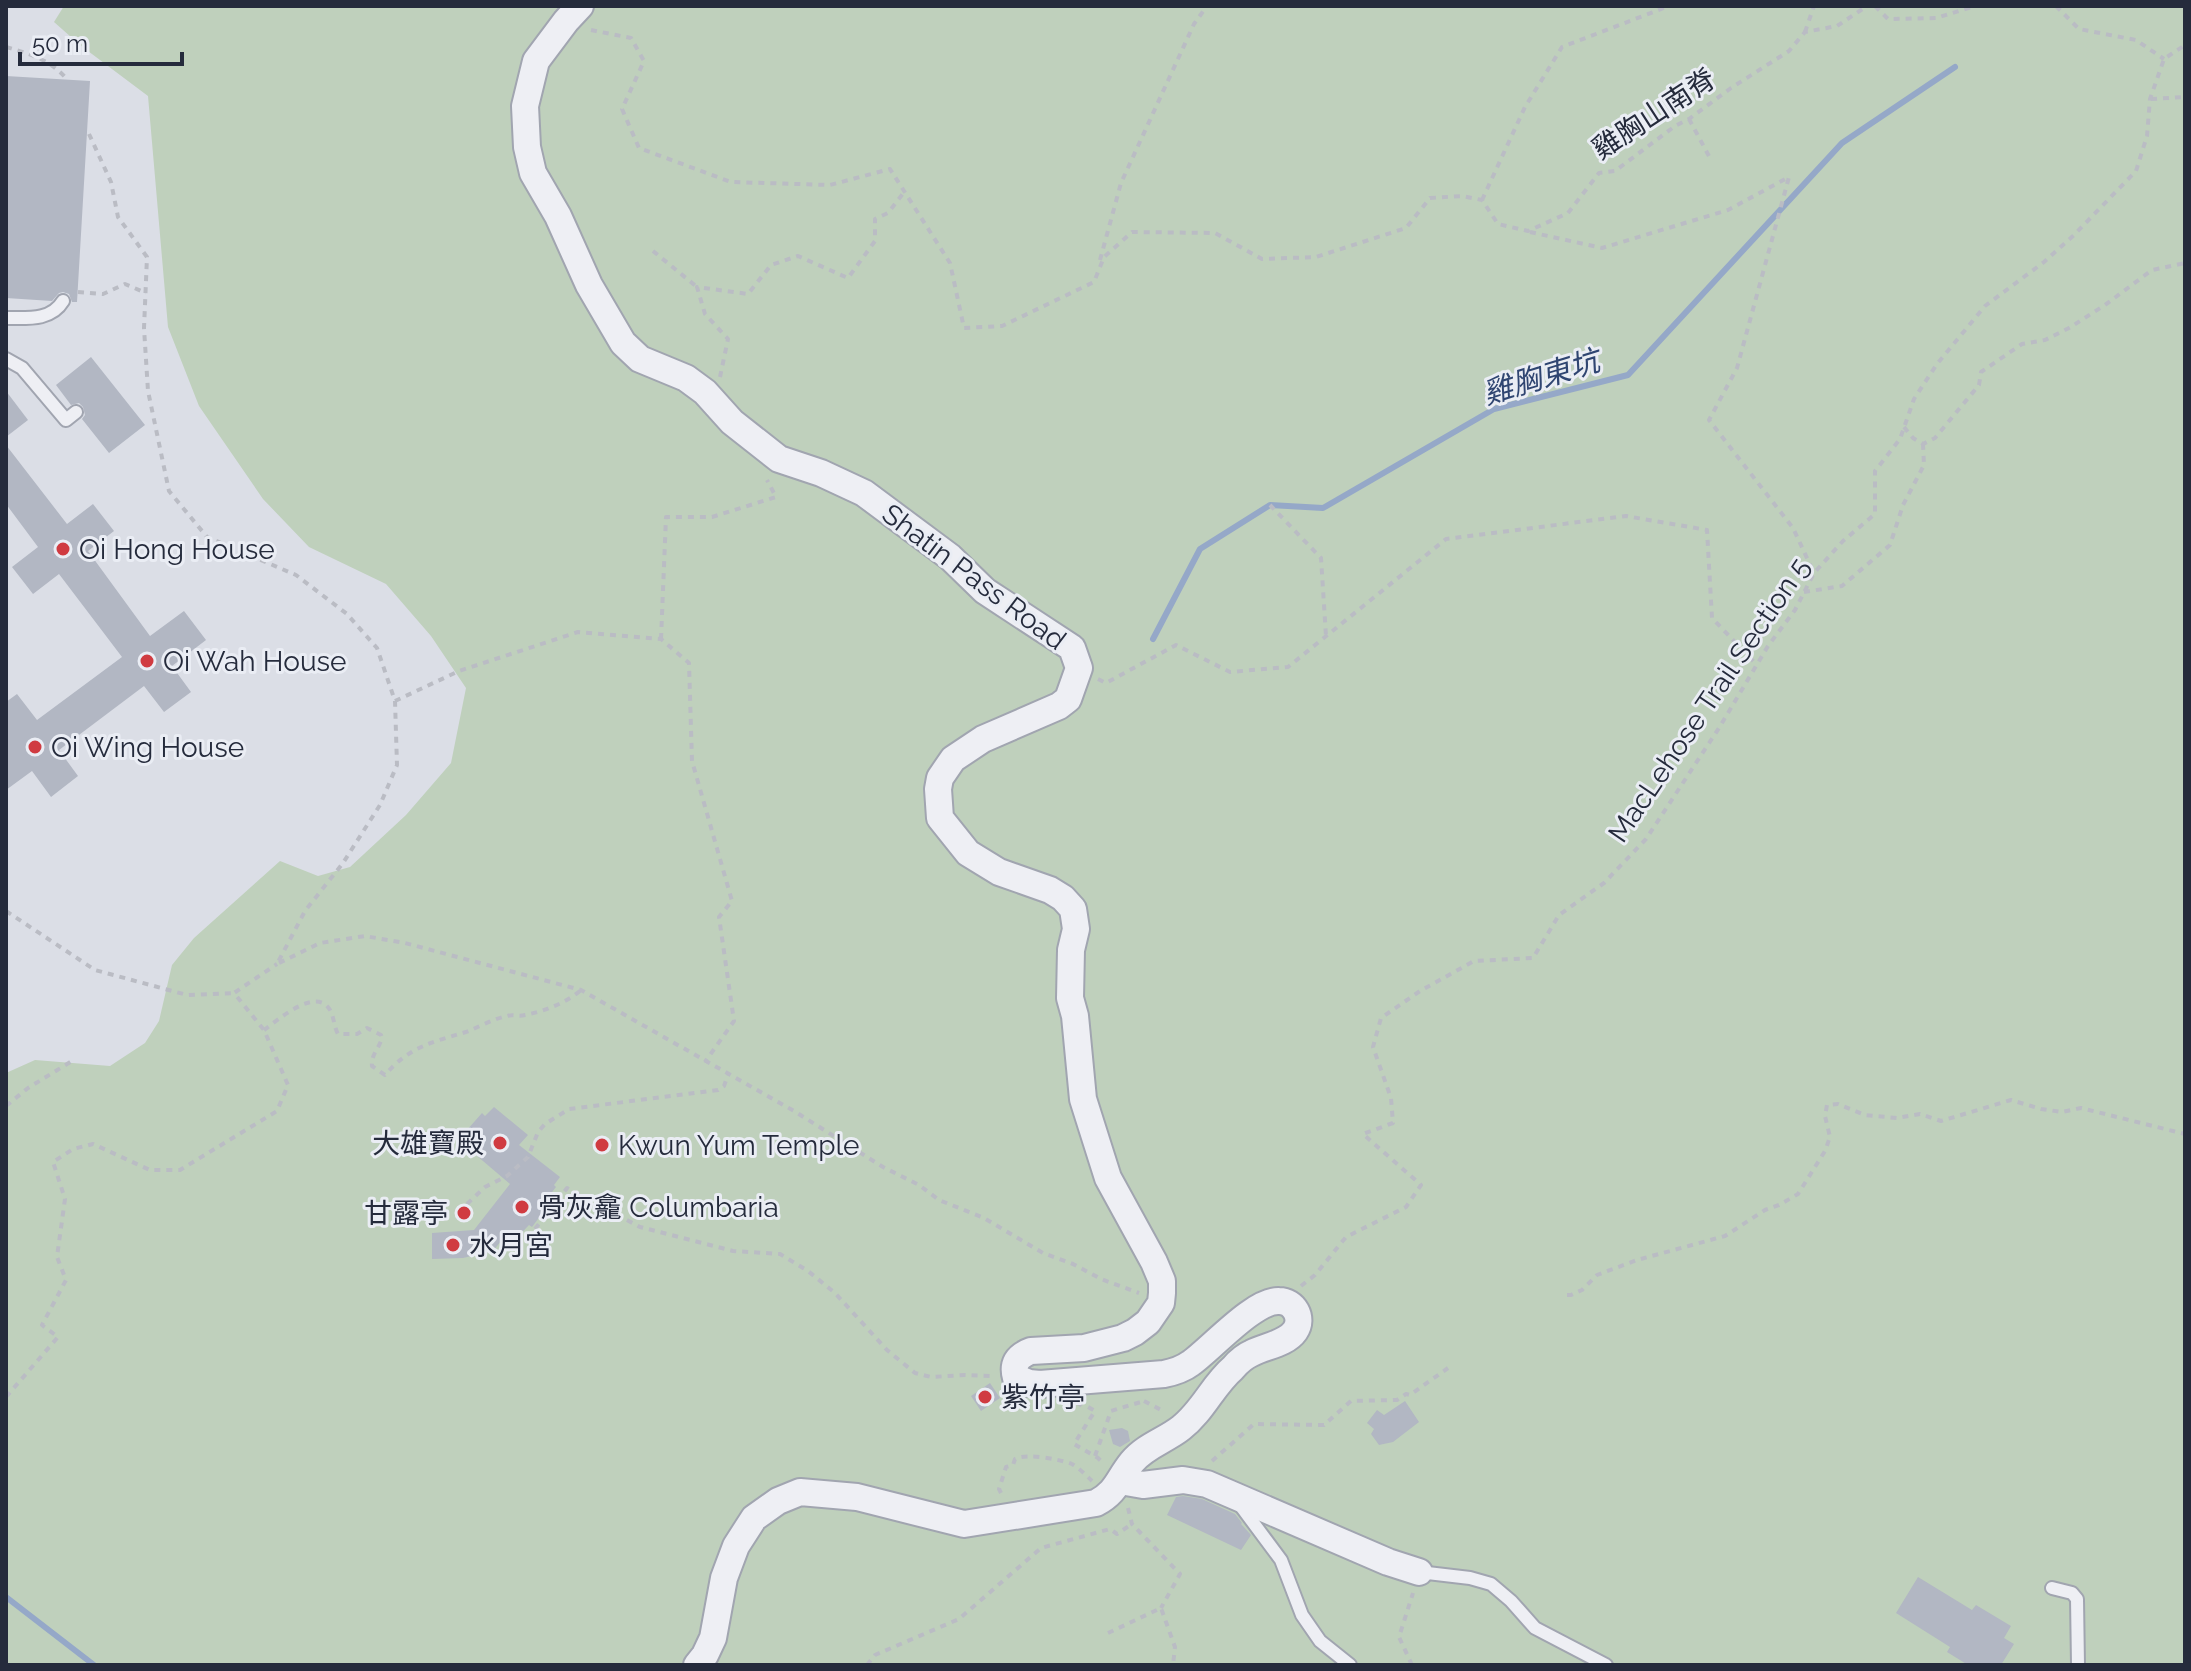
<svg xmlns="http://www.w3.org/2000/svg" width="2191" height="1671" viewBox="0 0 2191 1671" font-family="Raleway,'Noto Sans TC',sans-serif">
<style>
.green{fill:#bfd0bc}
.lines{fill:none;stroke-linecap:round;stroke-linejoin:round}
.stream{stroke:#95a8c8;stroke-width:6}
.building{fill:#b2b7c3}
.service-casing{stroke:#a1a5b0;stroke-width:16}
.minor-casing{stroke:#a1a5b0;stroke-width:30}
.path{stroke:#babcc4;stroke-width:4;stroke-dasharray:6 6;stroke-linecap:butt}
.service{stroke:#eeeff4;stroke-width:12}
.minor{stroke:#eeeff4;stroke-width:26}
.poi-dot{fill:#d03b41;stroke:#eaedf4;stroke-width:3}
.labels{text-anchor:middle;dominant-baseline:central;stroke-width:6;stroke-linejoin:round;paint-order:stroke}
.street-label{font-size:28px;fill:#252b3c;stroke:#eaedf4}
.poi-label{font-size:28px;fill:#252b3c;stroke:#eaedf4;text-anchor:start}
.water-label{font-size:30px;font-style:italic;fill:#2f4571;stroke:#eaedf4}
</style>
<rect width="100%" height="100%" fill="#dbdee6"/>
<path class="green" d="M 64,6 L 2185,6 L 2185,1665 L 6,1665 L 6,1073 L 35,1060 L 110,1066 L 145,1043 L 159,1021 L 172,965 L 194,938 L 280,861 L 318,876 L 350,867 L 406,815 L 451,763 L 466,688 L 431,636 L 386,584 L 309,547 L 263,499 L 199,406 L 168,327 L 148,96 L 80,45 L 54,22 Z"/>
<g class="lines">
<g class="stream">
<path d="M 1153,639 L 1200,549 L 1270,505 L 1323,508 L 1494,409 L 1628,375 L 1842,143 L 1955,67"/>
<path d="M 6,1597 L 94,1665"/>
</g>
</g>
<g class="building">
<path d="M 6,76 L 90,81 L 77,302 L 72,302 L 69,294 L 63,292 L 59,293 L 52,301 L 6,298 Z"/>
<path d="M 91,357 L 145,425 L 109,453 L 82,419 L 85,415 L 83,407 L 79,403 L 71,405 L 56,385 Z"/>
<path d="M 6,391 L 28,420 L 6,437 Z"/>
<path d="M 6,445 L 67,524 L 93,504 L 114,531 L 88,551 L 150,636 L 184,611 L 206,640 L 172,666 L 191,692 L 164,712 L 144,686 L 59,750 L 78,776 L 51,797 L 32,771 L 6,790 L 6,702 L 17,694 L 37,720 L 122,657 L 59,574 L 33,594 L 12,567 L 38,547 L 6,504 Z"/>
<path d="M 494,1107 L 528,1135 L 519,1145 L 560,1177 L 554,1185 L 556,1187 L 549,1196 L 553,1199 L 532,1227 L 529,1225 L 513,1242 L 505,1236 L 493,1251 L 463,1258 L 432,1259 L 432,1233 L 474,1230 L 510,1184 L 463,1144 L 472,1133 L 467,1130 L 482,1113 L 485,1116 Z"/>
<path d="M 990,1383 L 1000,1398 L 981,1411 L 971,1396 Z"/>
<path d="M 1405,1401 L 1419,1422 L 1393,1442 L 1379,1445 L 1371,1434 L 1374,1429 L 1367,1423 L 1377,1410 L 1384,1415 Z"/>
<path d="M 1122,1428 L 1128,1431 L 1130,1441 L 1120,1447 L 1113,1444 L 1109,1430 Z"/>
<path d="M 1183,1496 L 1202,1499 L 1235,1514 L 1242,1523 L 1241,1524 L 1251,1535 L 1241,1550 L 1167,1515 L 1176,1497 Z"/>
<path d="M 1918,1577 L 1972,1610 L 1976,1605 L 2011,1626 L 2004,1638 L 2014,1644 L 2001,1665 L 1968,1665 L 1947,1652 L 1950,1647 L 1896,1613 Z"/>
</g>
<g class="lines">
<g class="service-casing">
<g id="service">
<path d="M 6,318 C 27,318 51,321 63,301"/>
<path d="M 6,359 L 22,368 L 66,420 L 76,412"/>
<path d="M 1240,1505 L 1281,1560 L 1302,1615 L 1320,1641 L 1350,1665"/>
<path d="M 1419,1572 L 1470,1578 L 1491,1584 L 1511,1601 L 1535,1628 L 1606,1665"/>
<path d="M 2052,1588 L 2072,1593 L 2077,1599 L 2078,1665"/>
</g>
</g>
<g class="minor-casing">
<g id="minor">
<path d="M 580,6 L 566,21 L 536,61 L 525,106 L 527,147 L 533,173 L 558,216 L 589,285 L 623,343 L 640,359 L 686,378 L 705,392 L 732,422 L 779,459 L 821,473 L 864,493 L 950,557 L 985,591 L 1072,648 L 1079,668 L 1068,699 L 1059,706 L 983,739 L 953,759 L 940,778 L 938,789 L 940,818 L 968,853 L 999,872 L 1050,890 L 1063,898 L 1073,909 L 1076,929 L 1071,950 L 1070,998 L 1075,1016 L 1083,1099 L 1108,1178 L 1154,1262 L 1162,1281 L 1162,1293 L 1161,1303 L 1148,1322 L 1135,1332 L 1123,1338 L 1084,1348 L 1031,1351 C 1017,1356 1012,1364 1016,1378 L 1029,1383 L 1040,1384 L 1164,1374 C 1174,1372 1183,1369 1191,1363 C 1212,1348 1254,1300 1279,1301 C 1294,1301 1304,1318 1295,1331 C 1286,1344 1265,1346 1252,1353 C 1245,1356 1238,1362 1233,1368 C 1213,1385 1203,1411 1181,1428 C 1166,1440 1145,1446 1132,1462 C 1118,1479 1117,1492 1096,1503 L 964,1524 L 857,1497 L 800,1492 L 778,1501 L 754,1518 L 736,1546 L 724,1578 L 713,1638 L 705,1655 L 697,1665"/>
<path d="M 1120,1481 L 1143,1485 L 1183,1480 L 1207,1484 L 1388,1562 L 1419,1572"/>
</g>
</g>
<g class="path">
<path d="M 1875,6 L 1888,19 L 1936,18 L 1975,6"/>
<path d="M 2056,6 L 2079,29 L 2136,40 L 2164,59"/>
<path d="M 591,30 L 631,38 L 644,61 L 622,109 L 639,148 L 731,182 L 830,185 L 890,169 L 950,263 L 964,328 L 1002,326 L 1094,282 L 1104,257 L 1132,232 L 1215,233 L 1262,259 L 1316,257 L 1406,228 L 1430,198 L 1462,196 L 1482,200 L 1498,224 L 1528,231 L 1568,213 L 1599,173 L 1615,171 L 1675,126 L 1689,119 L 1731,88 L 1789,51 L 1805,32 L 1837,26 L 1867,6"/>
<path d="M 1805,32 L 1814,6"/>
<path d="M 6,47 C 28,53 50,60 65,77"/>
<path d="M 2151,99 L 2185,97"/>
<path d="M 1689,119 L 1710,158"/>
<path d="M 89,134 L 111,182 L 118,217 L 147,257 L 144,328 L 148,391 L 169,491 L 207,537 L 296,575 L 347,614 L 377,648 L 395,701 L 397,765 L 380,805 L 343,863 L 305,911 L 277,964 L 320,943 L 365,936 L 405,943 L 581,990 L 794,1111 L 883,1167 L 919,1185 L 939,1200 L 984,1218 L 1043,1253 L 1073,1264 L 1101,1279 L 1139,1293"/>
<path d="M 1482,200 L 1525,107 L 1562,47 L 1669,6"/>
<path d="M 1530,232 L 1602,248 L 1728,210 L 1789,177 L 1737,368 L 1709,420 L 1793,528 L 1814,573"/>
<path d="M 653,251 L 697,287"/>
<path d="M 1100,260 L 1121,183 L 1194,24 L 1207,6"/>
<path d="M 78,292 L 103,294 L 125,284 L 146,293"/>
<path d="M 720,377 L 728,339 L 705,314 L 697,287 L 748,294 L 771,265 L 798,256 L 848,278 L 875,241 L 875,219 L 888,213 L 905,191"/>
<path d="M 1904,427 L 1913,438 L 1923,444 L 1935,438 L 1979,385 L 1981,372 L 2022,344 L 2045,340 L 2069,328 L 2105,305 L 2152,270 L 2185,263"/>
<path d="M 1270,505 L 1321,558 L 1326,636"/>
<path d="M 1804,592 L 1842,586 L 1890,545 L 1903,505 L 1924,465 L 1923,444"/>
<path d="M 661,639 L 666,517 L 712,517 L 776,497 L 767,480"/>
<path d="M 1098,679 L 1106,683 L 1176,645 L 1230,672 L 1288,667 L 1446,539 L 1626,516 L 1707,530 L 1712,618 L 1757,665"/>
<path d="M 395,701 L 459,671 L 578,632 L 661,639 L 689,663 L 692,761 L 732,901 L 719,917 L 734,1021 L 705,1062"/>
<path d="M 6,911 L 95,970 L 187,995 L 234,993"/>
<path d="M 264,1030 C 278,1020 316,986 330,1010 C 334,1017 334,1027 338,1034 L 357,1034 L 367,1028 L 381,1035 L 382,1038 C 379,1049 371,1054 372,1066 L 385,1075 C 409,1047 432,1042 466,1032 C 479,1027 493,1019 507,1016 C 513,1014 519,1017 525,1015 C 545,1011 566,1003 581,990"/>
<path d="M 6,1106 L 28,1088 L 72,1061"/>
<path d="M 467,1204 L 485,1187 L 507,1176 L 528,1157 L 538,1132 L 545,1124 L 569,1109 L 718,1090 L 724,1086 L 728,1075"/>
<path d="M 535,1229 L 567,1188 L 640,1227 L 733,1251 L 780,1254 L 808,1271 L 835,1293 L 887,1350 L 915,1373 L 931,1377 L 965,1375 L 993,1376"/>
<path d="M 1301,1286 L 1315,1275 L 1346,1237 L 1406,1207 L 1421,1185 L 1363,1134 L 1393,1123 L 1391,1098 L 1373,1047 L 1381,1018 L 1420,991 L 1474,961 L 1533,958 L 1559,915 L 1604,883 L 1646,839 L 1719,728 L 1768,646 L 1795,610 L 1814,573 L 1843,541 L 1875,514 L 1875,471 L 1900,439 L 1914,399 L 1937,364 L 1985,306 L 2044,262 L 2073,236 L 2136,171 L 2147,136 L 2150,99 L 2164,59 L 2185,45"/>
<path d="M 1567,1295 L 1571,1295 L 1582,1290 L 1597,1275 L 1637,1260 L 1725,1236 L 1765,1210 L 1779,1205 L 1798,1194 L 1825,1151 L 1830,1137 L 1825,1116 L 1827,1105 L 1838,1104 L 1865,1115 L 1897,1118 L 1920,1114 L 1941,1121 L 2011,1100 L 2041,1109 L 2062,1112 L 2081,1108 L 2185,1134"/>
<path d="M 6,1397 L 58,1337 L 42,1325 L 66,1280 L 57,1257 L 65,1199 L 53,1162 L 73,1149 L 93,1144 L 150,1170 L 180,1170 L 277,1111 L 288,1085 L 264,1030 L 234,993 L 277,964"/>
<path d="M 1144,1401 L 1163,1411"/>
<path d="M 1070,1404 L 1077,1409 L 1081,1403 L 1095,1411 L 1074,1444 L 1098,1458 L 1102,1462"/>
<path d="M 1095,1456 L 1111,1411 L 1144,1401"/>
<path d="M 1212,1461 L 1254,1424 L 1324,1425 L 1351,1401 L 1397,1400 L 1406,1394 L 1410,1395 L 1448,1368"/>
<path d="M 1001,1493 L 999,1489 L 1006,1467 L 1013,1465 L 1015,1459 C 1027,1453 1059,1459 1072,1464 C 1079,1468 1086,1475 1092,1481"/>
<path d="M 1128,1508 L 1132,1524 L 1180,1574 L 1161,1608"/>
<path d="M 1108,1633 L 1161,1608 L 1175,1647 L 1173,1665"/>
<path d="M 867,1665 L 875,1655 L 959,1619 L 1041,1548 L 1110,1529 L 1117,1534 L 1132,1524"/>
<path d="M 1412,1665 L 1399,1637 L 1413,1593"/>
</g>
<use href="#service" class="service"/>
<use href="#minor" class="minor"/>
</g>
<g class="poi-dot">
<circle cx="63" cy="549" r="8"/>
<circle cx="147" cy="661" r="8"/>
<circle cx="35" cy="747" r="8"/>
<circle cx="500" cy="1143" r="8"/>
<circle cx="602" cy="1145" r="8"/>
<circle cx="522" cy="1207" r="8"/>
<circle cx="464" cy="1213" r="8"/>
<circle cx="453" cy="1245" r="8"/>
<circle cx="985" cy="1397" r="8"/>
</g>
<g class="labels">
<g class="street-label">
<text transform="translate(1654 114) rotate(-33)">雞胸山南脊</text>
<text transform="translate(974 577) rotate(37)">Shatin Pass Road</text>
<text transform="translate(1709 700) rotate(-56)">MacLehose Trail Section 5</text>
</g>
<g class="poi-label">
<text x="79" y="549">Oi Hong House</text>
<text x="163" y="661">Oi Wah House</text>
<text x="51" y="747">Oi Wing House</text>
<text x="484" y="1143" text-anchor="end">大雄寶殿</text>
<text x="618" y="1145">Kwun Yum Temple</text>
<text x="538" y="1207">骨灰龕 Columbaria</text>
<text x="448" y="1213" text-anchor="end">甘露亭</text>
<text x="469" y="1245">水月宮</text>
<text x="1001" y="1397">紫竹亭</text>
</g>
<g class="water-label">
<text transform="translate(1541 377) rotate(-17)">雞胸東坑</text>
</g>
</g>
<rect width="2191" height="1671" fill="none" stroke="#252b3c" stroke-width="16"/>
<path d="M20 52v12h162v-12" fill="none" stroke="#252b3c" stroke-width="4"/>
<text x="32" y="52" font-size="24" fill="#252b3c" stroke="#eaedf4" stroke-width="6" paint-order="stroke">50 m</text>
</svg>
